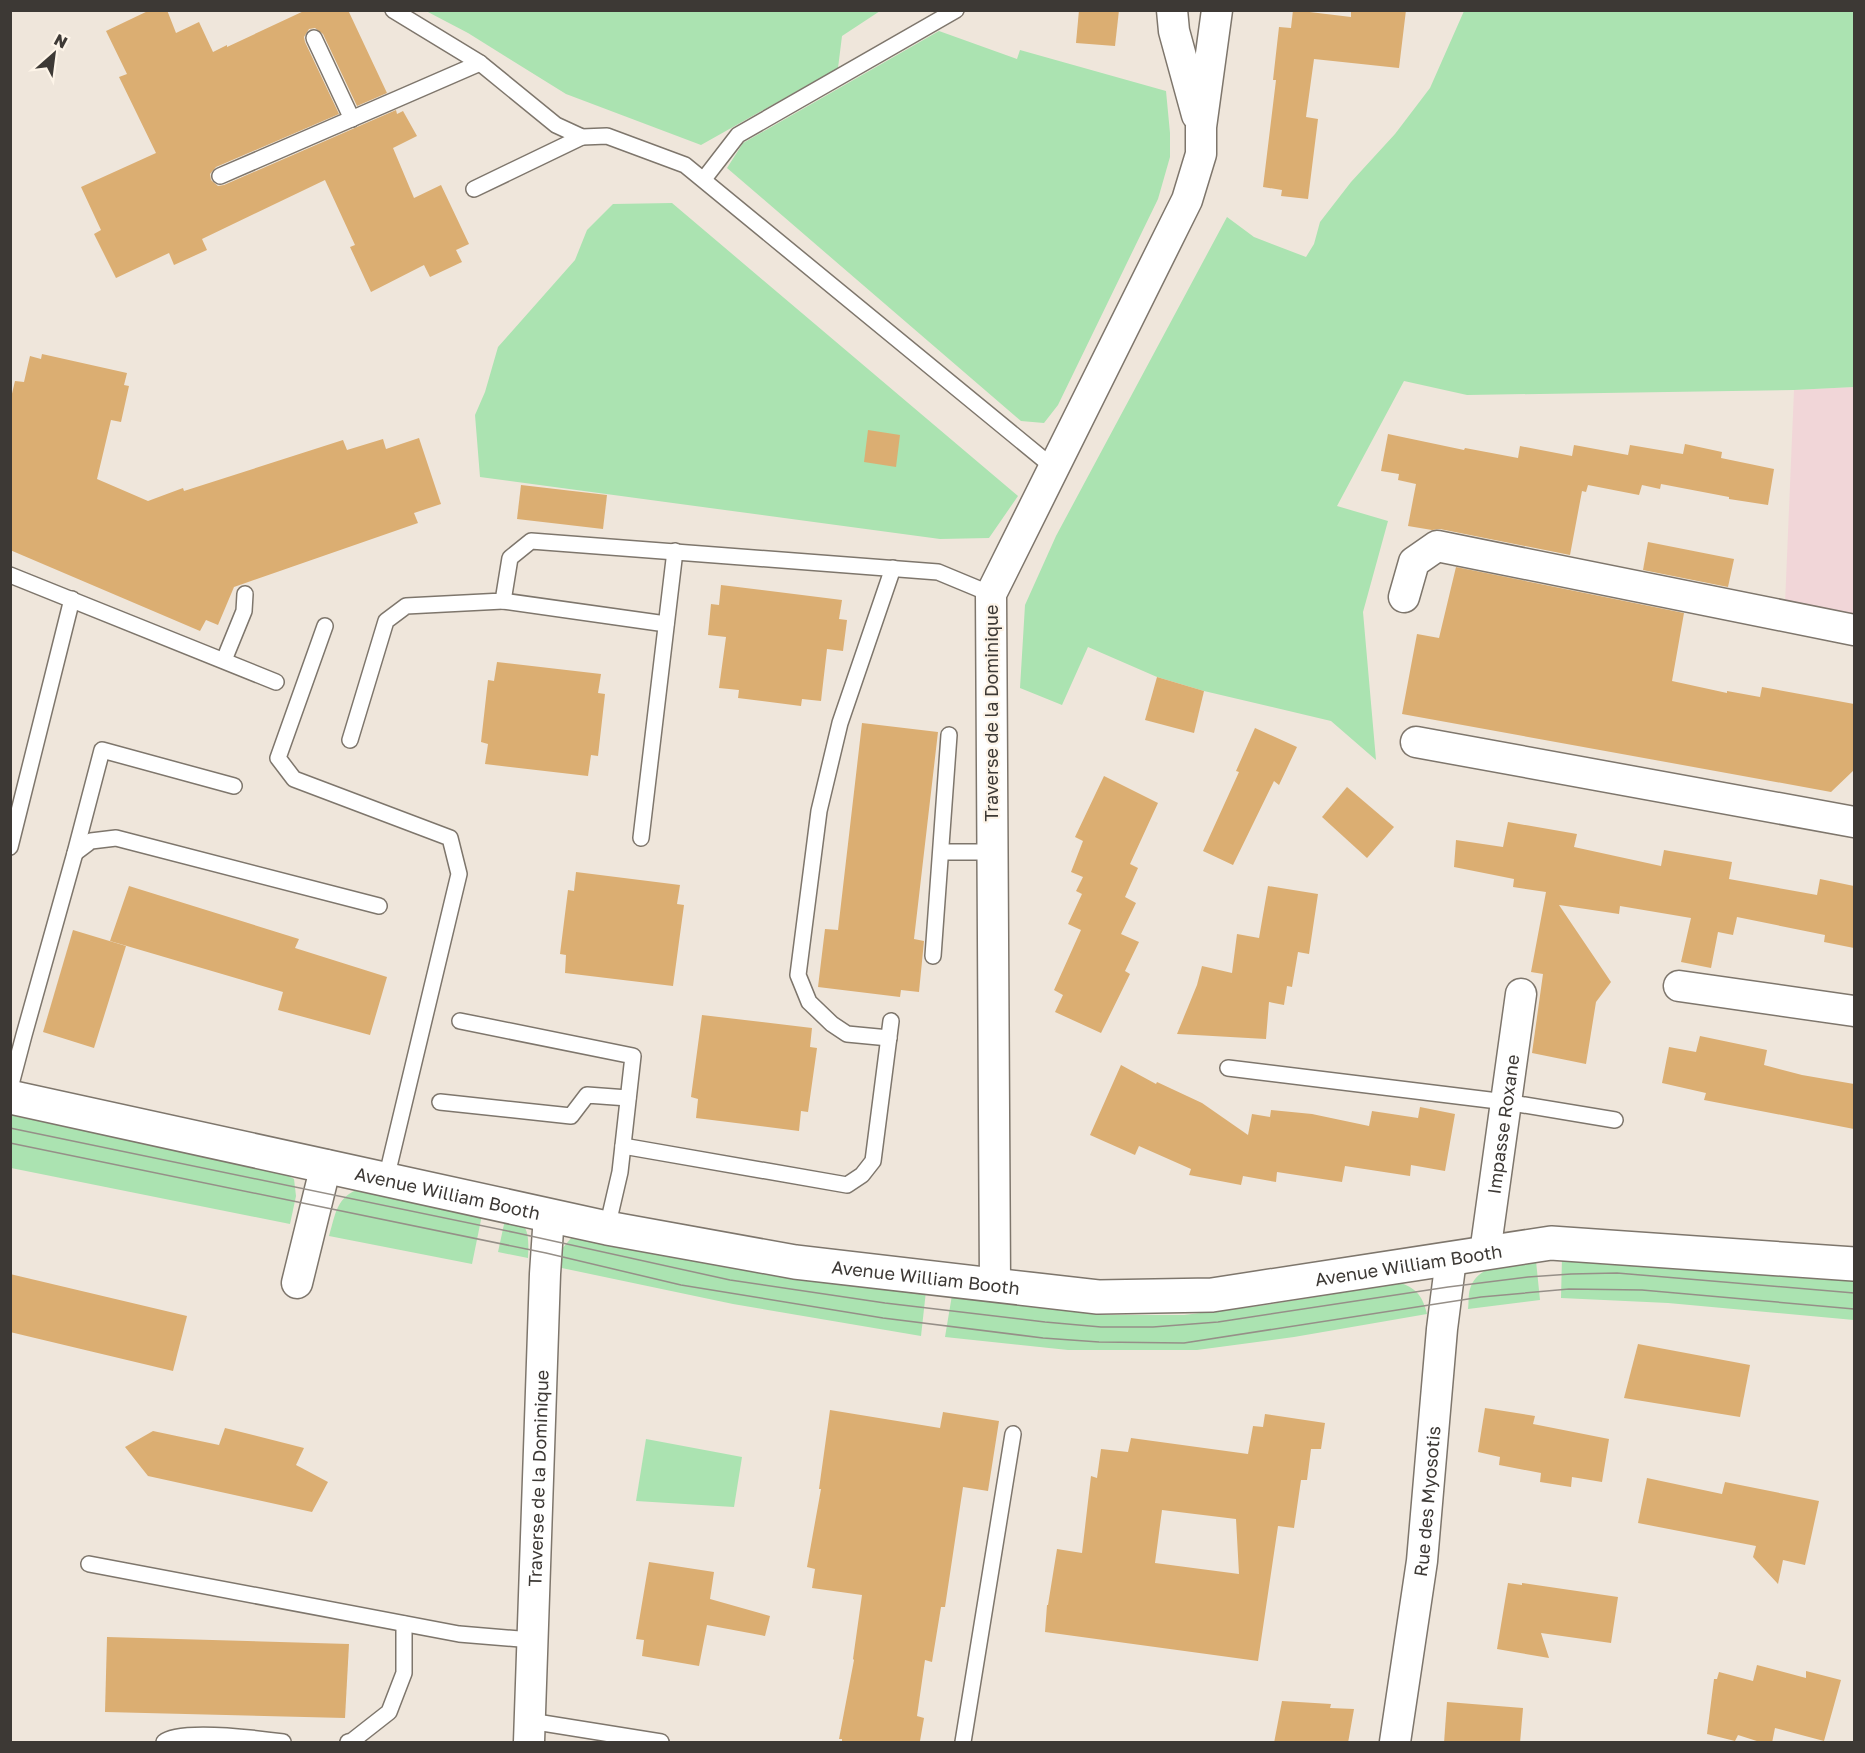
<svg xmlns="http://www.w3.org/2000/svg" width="1865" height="1753" viewBox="0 0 1865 1753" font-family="'Golos Text',sans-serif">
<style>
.commercial{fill:#f1d6d8}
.green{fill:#abe3b1}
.building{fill:#dbae72;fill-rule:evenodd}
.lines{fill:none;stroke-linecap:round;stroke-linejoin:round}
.lane-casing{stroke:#7e766c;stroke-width:18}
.street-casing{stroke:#7e766c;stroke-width:33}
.secondary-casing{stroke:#7e766c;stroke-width:36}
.lane{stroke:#fff;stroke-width:15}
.street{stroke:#fff;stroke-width:30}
.secondary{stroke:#fff;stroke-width:33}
.tram{stroke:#968f88;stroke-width:1.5}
.labels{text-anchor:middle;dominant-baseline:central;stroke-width:4.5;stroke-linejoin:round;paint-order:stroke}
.street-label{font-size:18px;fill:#3d3935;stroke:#fdf4e8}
</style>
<rect width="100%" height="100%" fill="#efe6db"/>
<path class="commercial" d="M 1854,387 L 1854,614 L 1785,604 L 1794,390 Z"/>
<g class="green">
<path d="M 426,11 L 880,11 L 842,36 L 838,68 L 701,145 L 566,94 L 468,33 Z"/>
<path d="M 1464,11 L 1854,11 L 1854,387 L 1794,390 L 1467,395 L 1404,381 L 1337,506 L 1388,521 L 1363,612 L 1376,760 L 1331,721 L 1204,691 L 1157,677 L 1088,647 L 1062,705 L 1020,688 L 1025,605 L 1056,536 L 1227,217 L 1254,237 L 1306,257 L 1314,244 L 1320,222 L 1351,182 L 1395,134 L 1430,88 Z"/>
<path d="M 939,31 L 1017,59 L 1020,50 L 1166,91 L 1170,133 L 1170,157 L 1158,199 L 1058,405 L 1044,423 L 1021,421 L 727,168 L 743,143 Z"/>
<path d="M 672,203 L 1018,496 L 989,538 L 940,539 L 480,477 L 475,415 L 485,392 L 498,347 L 575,260 L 587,230 L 613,204 Z"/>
<path d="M 10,1115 L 274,1168 L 294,1179 L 296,1196 L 290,1224 L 11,1168 Z"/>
<path d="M 361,1188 L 483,1210 L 472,1264 L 329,1236 C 336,1213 336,1197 361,1188 Z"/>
<path d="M 506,1215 C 530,1221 529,1237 528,1258 L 498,1252 Z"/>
<path d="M 572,1237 L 926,1291 L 921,1336 L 733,1304 L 557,1267 L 561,1250 Z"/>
<path d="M 1562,1257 L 1854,1281 L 1854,1320 L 1668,1303 L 1561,1298 Z"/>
<path d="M 1536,1261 L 1540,1300 L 1468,1309 C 1469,1303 1468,1295 1470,1289 C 1477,1263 1513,1264 1536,1261 Z"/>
<path d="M 1401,1283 C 1418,1289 1423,1298 1427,1314 L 1294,1337 L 1197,1350 L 1068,1350 L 945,1337 L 952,1295 L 1102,1315 L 1184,1315 L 1266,1305 Z"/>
<path d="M 646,1439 L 742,1457 L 734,1507 L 636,1501 Z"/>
</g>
<g class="building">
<path d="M 150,10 L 167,10 L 176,33 L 199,22 L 213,52 L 227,45 L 227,47 L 306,10 L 348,10 L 387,93 L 357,106 L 323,34 L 315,28 L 309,29 L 304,37 L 305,42 L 339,114 L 216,167 L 210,174 L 211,180 L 218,186 L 224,185 L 396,110 L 397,114 L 403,111 L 417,136 L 393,148 L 414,198 L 441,185 L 469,244 L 456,250 L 462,262 L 430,277 L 424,265 L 371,292 L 350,247 L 355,245 L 325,180 L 202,239 L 207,250 L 174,265 L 169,253 L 116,278 L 94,234 L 101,230 L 81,187 L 156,153 L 119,77 L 127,74 L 106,31 Z"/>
<path d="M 1079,10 L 1119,10 L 1115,46 L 1076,43 Z"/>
<path d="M 1293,10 L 1351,17 L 1351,10 L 1406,10 L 1399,68 L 1314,59 L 1306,117 L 1318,119 L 1308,199 L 1281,196 L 1282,190 L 1263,187 L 1276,80 L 1273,80 L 1279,27 L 1291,28 Z"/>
<path d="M 42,354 L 127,373 L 124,385 L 129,386 L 121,422 L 111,420 L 97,479 L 148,501 L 183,488 L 184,491 L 343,440 L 347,450 L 383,439 L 386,449 L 419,438 L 441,504 L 414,513 L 418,523 L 234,587 L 218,625 L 206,620 L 200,631 L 10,550 L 10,402 L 15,381 L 24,382 L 30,356 L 41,359 Z"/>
<path d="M 868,430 L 900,435 L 896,467 L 864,462 Z"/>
<path d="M 1388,434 L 1464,450 L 1465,448 L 1518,458 L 1520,446 L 1572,456 L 1574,445 L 1628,455 L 1630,445 L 1683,454 L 1685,444 L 1722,452 L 1721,458 L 1774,469 L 1768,505 L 1729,499 L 1729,497 L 1661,484 L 1660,489 L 1642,485 L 1639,495 L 1588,485 L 1586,492 L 1582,491 L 1570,555 L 1440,529 L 1432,530 L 1408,526 L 1416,484 L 1398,480 L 1399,474 L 1381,471 Z"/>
<path d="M 521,485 L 607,495 L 603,529 L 517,519 Z"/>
<path d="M 1648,542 L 1734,559 L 1728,587 L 1643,570 Z"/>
<path d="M 1456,567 L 1684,613 L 1672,681 L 1727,693 L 1727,691 L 1760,697 L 1762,687 L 1854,704 L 1854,770 L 1831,792 L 1402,714 L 1417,634 L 1439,638 Z"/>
<path d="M 721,585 L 842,600 L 839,619 L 847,620 L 843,651 L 827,649 L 821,701 L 802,699 L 801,706 L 738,698 L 739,690 L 719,688 L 726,637 L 708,635 L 711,604 L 719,605 Z"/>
<path d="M 497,662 L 601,674 L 598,693 L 605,694 L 598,756 L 591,755 L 588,776 L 485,764 L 488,744 L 481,742 L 488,680 L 494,681 Z"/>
<path d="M 1157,677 L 1204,691 L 1194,733 L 1145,720 Z"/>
<path d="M 862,723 L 938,732 L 914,939 L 924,941 L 919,992 L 901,990 L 900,997 L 818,987 L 825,929 L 838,930 Z"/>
<path d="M 1255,728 L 1297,747 L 1279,785 L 1274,781 L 1233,865 L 1203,851 L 1239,772 L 1236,771 Z"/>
<path d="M 1104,776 L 1158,803 L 1130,864 L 1138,868 L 1125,897 L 1136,903 L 1121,934 L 1139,942 L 1125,971 L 1130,974 L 1101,1033 L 1055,1012 L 1063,995 L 1054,990 L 1081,930 L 1068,924 L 1082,894 L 1076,891 L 1083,877 L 1071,872 L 1083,841 L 1075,837 Z"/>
<path d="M 1347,787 L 1394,827 L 1367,858 L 1322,817 Z"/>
<path d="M 1508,822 L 1577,834 L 1574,847 L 1661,866 L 1664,850 L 1732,862 L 1729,879 L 1817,895 L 1820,879 L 1854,886 L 1854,948 L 1824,942 L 1825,935 L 1737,917 L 1733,935 L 1718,932 L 1711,968 L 1681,962 L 1691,918 L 1620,906 L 1619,914 L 1559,905 L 1611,982 L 1596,1002 L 1586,1064 L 1532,1053 L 1543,974 L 1531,972 L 1546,892 L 1513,887 L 1514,879 L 1454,867 L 1456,840 L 1503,847 Z"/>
<path d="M 576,872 L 680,885 L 677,904 L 684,905 L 673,986 L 565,973 L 566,955 L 560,954 L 568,890 L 574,891 Z"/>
<path d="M 129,886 L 299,939 L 295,948 L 387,977 L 370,1035 L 278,1010 L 283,992 L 110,941 Z"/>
<path d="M 1268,886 L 1318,894 L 1309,954 L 1298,952 L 1292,987 L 1287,986 L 1284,1005 L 1269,1002 L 1266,1039 L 1177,1034 L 1197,985 L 1202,966 L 1232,973 L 1237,934 L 1259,938 Z"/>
<path d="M 73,930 L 126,946 L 94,1048 L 43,1032 Z"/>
<path d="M 702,1015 L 812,1028 L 810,1047 L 817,1048 L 808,1112 L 801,1111 L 799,1131 L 696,1118 L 698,1099 L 691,1097 Z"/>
<path d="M 1700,1036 L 1767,1050 L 1764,1065 L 1802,1075 L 1854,1084 L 1854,1129 L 1704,1100 L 1706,1093 L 1662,1083 L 1669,1047 L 1696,1052 Z"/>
<path d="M 1121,1065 L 1156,1084 L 1157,1082 L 1202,1103 L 1248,1135 L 1252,1114 L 1270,1117 L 1271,1110 L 1312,1114 L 1369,1126 L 1372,1111 L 1418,1118 L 1420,1107 L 1455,1114 L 1445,1171 L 1411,1165 L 1410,1176 L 1345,1166 L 1342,1182 L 1277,1172 L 1276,1182 L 1243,1176 L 1241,1185 L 1189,1175 L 1191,1169 L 1139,1146 L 1135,1155 L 1090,1135 Z"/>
<path d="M 10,1274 L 187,1316 L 173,1371 L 10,1332 Z"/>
<path d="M 1638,1344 L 1750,1365 L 1740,1417 L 1624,1398 Z"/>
<path d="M 1485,1408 L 1535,1416 L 1533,1424 L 1609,1439 L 1602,1482 L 1572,1477 L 1571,1487 L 1540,1482 L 1541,1473 L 1499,1465 L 1500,1457 L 1478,1452 Z"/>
<path d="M 830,1410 L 940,1428 L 943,1412 L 999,1421 L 988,1491 L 963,1487 L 945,1607 L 941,1607 L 932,1662 L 925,1660 L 917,1716 L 924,1718 L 920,1741 L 842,1743 L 842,1739 L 839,1739 L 854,1660 L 853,1659 L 862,1595 L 812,1588 L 815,1569 L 807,1567 L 821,1489 L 819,1489 Z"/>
<path d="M 1265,1414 L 1325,1423 L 1321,1449 L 1311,1449 L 1307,1480 L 1301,1480 L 1294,1528 L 1278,1526 L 1258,1661 L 1045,1632 L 1047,1605 L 1048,1605 L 1057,1549 L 1082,1553 L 1091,1476 L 1097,1478 L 1101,1449 L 1128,1452 L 1131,1438 L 1248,1454 L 1253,1426 L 1263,1427 ZM 1162,1510 L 1236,1519 L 1239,1574 L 1155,1563 Z"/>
<path d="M 225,1428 L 304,1448 L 296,1465 L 328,1482 L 312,1512 L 148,1476 L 125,1447 L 153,1431 L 219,1445 Z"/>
<path d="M 1647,1478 L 1722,1494 L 1725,1482 L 1819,1501 L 1805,1565 L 1783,1560 L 1778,1584 L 1753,1557 L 1756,1546 L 1638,1523 Z"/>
<path d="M 649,1562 L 714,1572 L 710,1599 L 770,1616 L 765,1636 L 707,1625 L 699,1666 L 642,1656 L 644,1640 L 636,1639 Z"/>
<path d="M 1508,1583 L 1522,1585 L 1522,1583 L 1618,1597 L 1611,1643 L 1541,1633 L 1549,1658 L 1497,1649 Z"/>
<path d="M 107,1637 L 349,1644 L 345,1718 L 105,1712 Z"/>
<path d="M 1757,1665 L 1806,1678 L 1806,1671 L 1841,1680 L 1824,1741 L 1775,1728 L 1772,1743 L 1763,1743 L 1738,1735 L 1735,1741 L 1707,1734 L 1714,1679 L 1717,1679 L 1719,1672 L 1753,1681 Z"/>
<path d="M 1282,1701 L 1331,1704 L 1330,1708 L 1354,1709 L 1348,1743 L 1274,1743 Z"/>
<path d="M 1447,1702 L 1523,1708 L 1520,1743 L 1444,1743 Z"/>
</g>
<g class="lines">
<g class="lane-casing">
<g id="lane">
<path d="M 393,10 L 480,63 L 556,125 L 582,137 L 607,136 L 685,165 L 1054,468"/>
<path d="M 314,38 L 352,119"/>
<path d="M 220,176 L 480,63"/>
<path d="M 704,179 L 738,135 L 956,10"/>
<path d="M 474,189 L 582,137"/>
<path d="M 10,575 L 276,682"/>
<path d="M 503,601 L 666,624"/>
<path d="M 325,626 L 278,758 L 294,779 L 450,838 L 459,874 L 386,1179"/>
<path d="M 224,660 L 244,611 L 245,594"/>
<path d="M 350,740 L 386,621 L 406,606 L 503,601 L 510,558 L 531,541 L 938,572 L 991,594"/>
<path d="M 641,838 L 675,551"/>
<path d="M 10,847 L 72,599"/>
<path d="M 942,852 L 992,852"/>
<path d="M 75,853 L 91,841 L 116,838 L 379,906"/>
<path d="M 933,956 L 949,735"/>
<path d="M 460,1021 L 633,1056 L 620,1172 L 607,1228"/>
<path d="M 889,1038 L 847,1034 L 832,1024 L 809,1002 L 798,975 L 819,811 L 840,723 L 893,568"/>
<path d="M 1228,1068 L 1506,1102 L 1615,1120"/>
<path d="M 10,1088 L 24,1035 L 75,853 L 102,750 L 234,786"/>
<path d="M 440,1102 L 571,1116 L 587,1095 L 628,1098"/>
<path d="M 623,1146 L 847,1185 L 862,1175 L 873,1161 L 891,1021"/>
<path d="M 89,1564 L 459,1634 L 532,1640"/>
<path d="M 530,1721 L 661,1742"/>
<path d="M 164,1742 C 179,1728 261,1739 283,1742"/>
<path d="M 348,1742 L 352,1741 L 389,1712 L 404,1673 L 404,1624"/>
<path d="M 963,1742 L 1013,1434"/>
</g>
</g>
<g class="street-casing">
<g id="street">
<path d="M 1172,10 L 1174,31 L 1197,115"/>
<path d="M 1404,597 L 1414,562 L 1437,546 L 1854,630"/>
<path d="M 1416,742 L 1854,822"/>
<path d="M 1679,986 L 1854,1011"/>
<path id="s1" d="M 1485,1253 L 1521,994"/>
<path d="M 297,1283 L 326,1165"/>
<path d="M 995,1284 L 991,594 L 1187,200 L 1201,154 L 1201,127 L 1217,10"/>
<path id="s2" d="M 529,1742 L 545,1274 L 549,1215"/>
<path id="s3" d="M 1395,1742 L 1422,1561 L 1442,1329 L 1451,1259"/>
</g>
</g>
<g class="secondary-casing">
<g id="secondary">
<path id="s4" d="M 10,1097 L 607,1228 L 795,1262 L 1098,1297 L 1212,1295 L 1551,1243 L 1854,1264"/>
</g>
</g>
<use href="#lane" class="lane"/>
<use href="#street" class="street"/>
<use href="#secondary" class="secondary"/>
<g class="tram">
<path d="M 10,1128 L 517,1233 L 730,1280 L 885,1303 L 1045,1322 L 1101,1327 L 1153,1327 L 1218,1322 L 1448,1287 L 1528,1277 L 1571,1274 L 1617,1273 L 1854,1293"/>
<path d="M 10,1143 L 546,1253 L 681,1285 L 883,1318 L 1043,1338 L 1099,1342 L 1184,1343 L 1481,1297 L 1569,1289 L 1642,1290 L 1854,1309"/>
</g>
</g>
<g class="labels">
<g class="street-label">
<text transform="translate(991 713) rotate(-90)">Traverse de la Dominique</text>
<text stroke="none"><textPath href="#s1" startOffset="130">Impasse Roxane</textPath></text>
<text stroke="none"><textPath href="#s4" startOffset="448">Avenue William Booth</textPath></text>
<text stroke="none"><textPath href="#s4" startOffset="1420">Avenue William Booth</textPath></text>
<text stroke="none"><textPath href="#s4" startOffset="934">Avenue William Booth</textPath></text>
<text stroke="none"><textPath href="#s2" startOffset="264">Traverse de la Dominique</textPath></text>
<text stroke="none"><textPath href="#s3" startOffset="243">Rue des Myosotis</textPath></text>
</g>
</g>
<rect width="1865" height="1753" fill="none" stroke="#3d3935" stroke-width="24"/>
<g transform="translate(54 54) rotate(28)" stroke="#fdf4e8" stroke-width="4.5" paint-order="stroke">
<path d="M0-4.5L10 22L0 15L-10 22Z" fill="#3d3935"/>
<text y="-9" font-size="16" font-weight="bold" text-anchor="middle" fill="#3d3935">N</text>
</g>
</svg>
